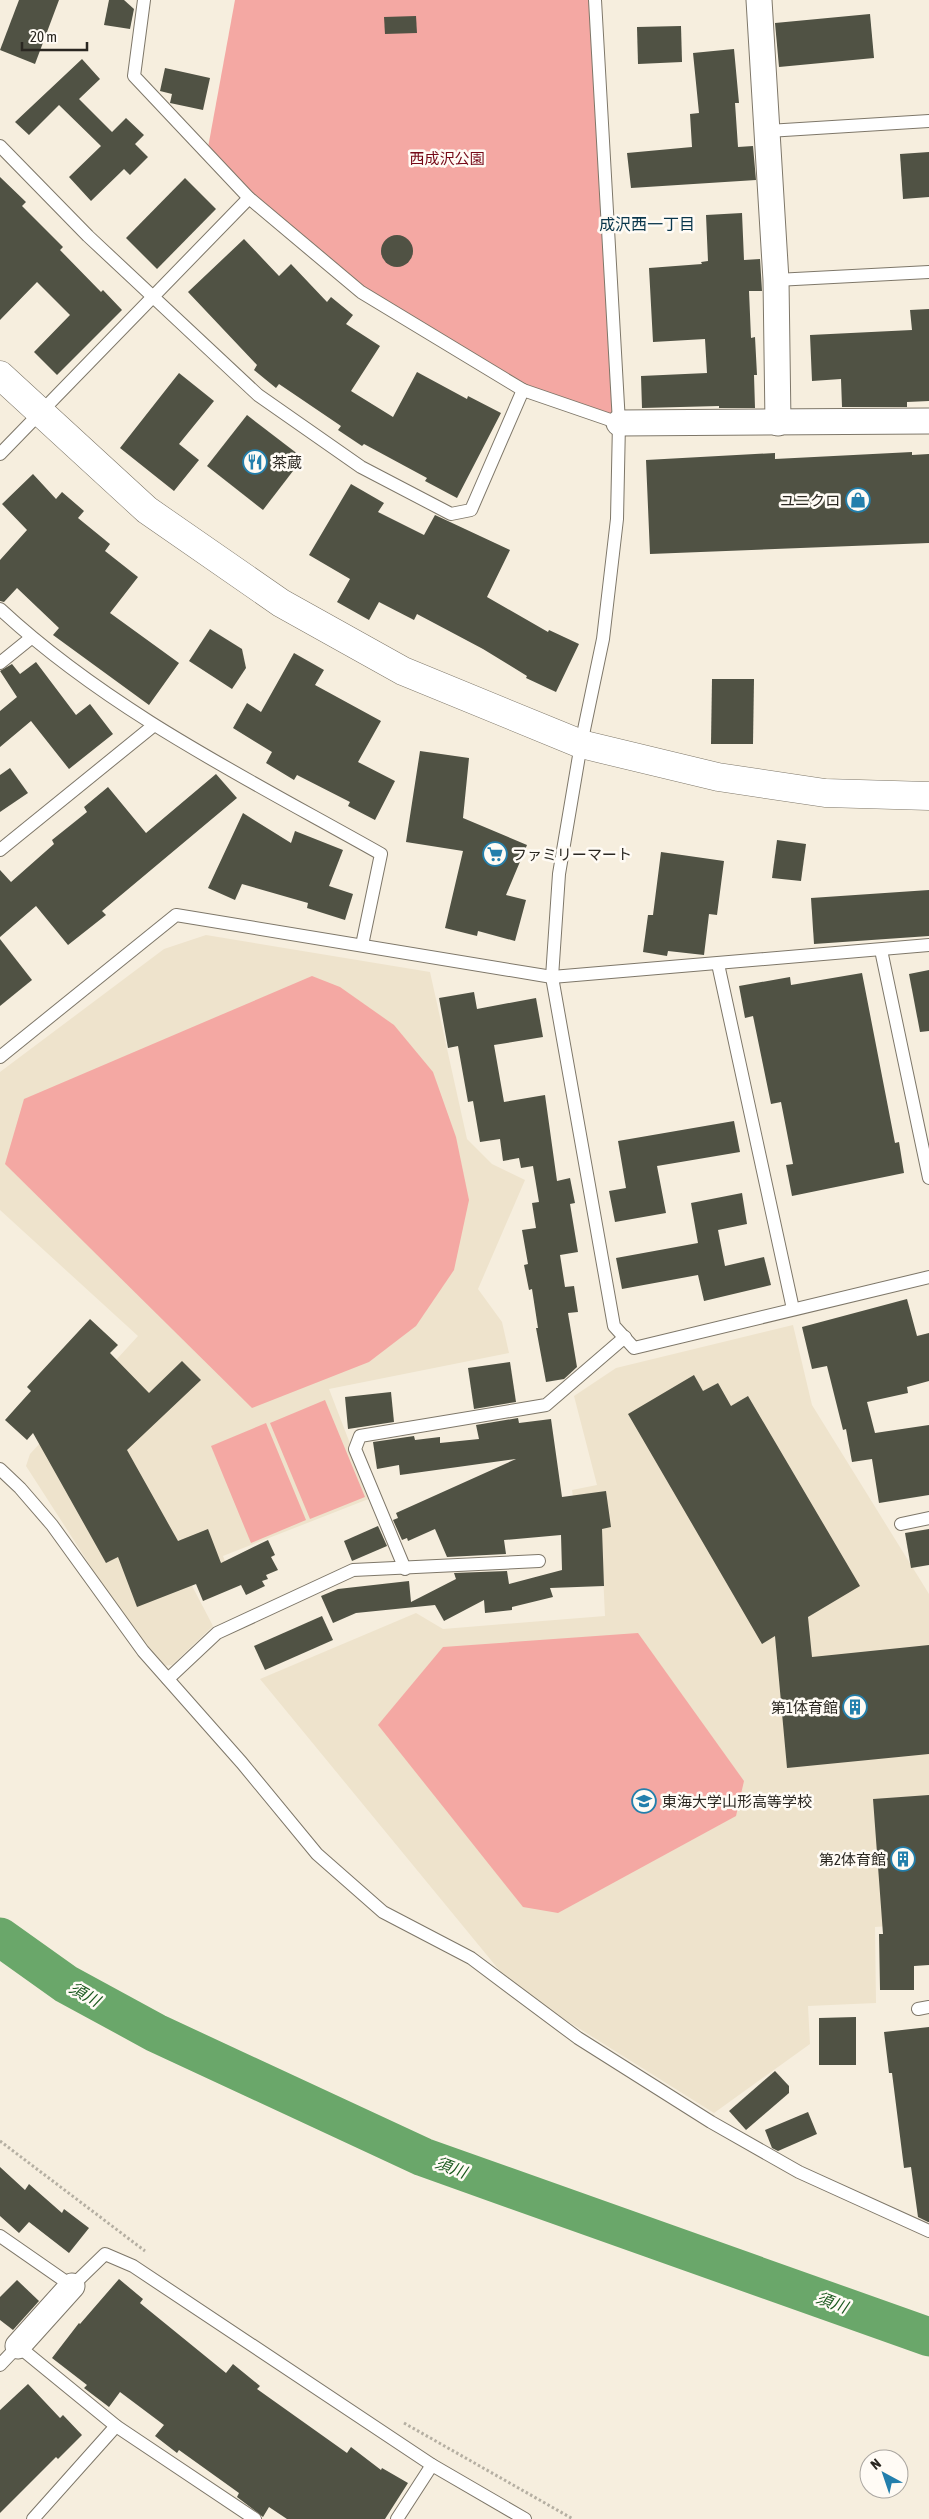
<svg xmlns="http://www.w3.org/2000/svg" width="929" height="2519" viewBox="0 0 929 2519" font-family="'Asap Condensed','Noto Sans JP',sans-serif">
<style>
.built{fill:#eee3cc}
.green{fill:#f4a8a3}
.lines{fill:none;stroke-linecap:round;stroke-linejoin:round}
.river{stroke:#6aa76a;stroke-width:39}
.building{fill:#505244}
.service-casing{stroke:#7e7769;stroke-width:14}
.minor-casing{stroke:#7e7769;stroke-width:27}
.tertiary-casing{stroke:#7e7769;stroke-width:29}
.path{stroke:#b5afa2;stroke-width:3;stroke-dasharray:2.5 2.5;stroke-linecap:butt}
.service{stroke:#fff;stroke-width:12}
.minor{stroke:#fff;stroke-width:25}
.tertiary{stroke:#fff;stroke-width:28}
.labels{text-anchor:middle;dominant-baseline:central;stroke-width:5;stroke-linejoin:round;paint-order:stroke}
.park-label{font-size:15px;fill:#750817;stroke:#fffbf5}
.poi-label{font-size:15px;fill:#2a2721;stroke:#fffbf5;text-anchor:start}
.neighbourhood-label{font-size:16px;fill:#09364b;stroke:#fffbf5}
.water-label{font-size:16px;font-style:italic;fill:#1a591e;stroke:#fffbf5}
</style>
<rect width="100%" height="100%" fill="#f6eede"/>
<g class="built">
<path d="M 206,935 L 430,972 L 467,1139 L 492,1164 L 525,1180 L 478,1289 L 502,1322 L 509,1353 L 329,1389 L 371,1498 L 223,1556 L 226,1564 L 189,1580 L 213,1626 L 172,1665 L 162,1666 L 104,1587 L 26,1466 L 30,1454 L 138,1336 L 0,1210 L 0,1072 L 164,949 Z"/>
<path d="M 793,1325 L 812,1405 L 929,1594 L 929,1923 L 875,1927 L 876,2003 L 808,2006 L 810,2044 L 714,2113 L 513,1987 L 260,1679 L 416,1613 L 443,1629 L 605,1616 L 601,1532 L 578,1533 L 572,1490 L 597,1485 L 574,1396 L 616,1368 Z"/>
</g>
<g class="green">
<path d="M 235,0 L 595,0 L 619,423 L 523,390 L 361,292 L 207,153 Z"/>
<path d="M 312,976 L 340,987 L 394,1025 L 433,1072 L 456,1137 L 469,1200 L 454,1270 L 416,1326 L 369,1362 L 252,1408 L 5,1164 L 24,1099 Z"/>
<path d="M 325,1400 L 365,1497 L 310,1519 L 270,1423 Z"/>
<path d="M 266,1423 L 306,1520 L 251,1543 L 211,1446 Z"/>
<path d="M 638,1633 L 744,1781 L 736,1816 L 558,1913 L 523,1907 L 378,1725 L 443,1647 Z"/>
</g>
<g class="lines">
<path class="river" d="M 0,1937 L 66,1984 L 156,2033 L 423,2157 L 929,2337"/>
</g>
<g class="building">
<path d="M 19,0 L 59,0 L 35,64 L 0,50 Z"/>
<path d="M 109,0 L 124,0 L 134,9 L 130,29 L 104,25 Z"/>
<path d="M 870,14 L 874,58 L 779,67 L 775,23 Z"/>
<path d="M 416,16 L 417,33 L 385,34 L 384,17 Z"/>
<path d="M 681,26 L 682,62 L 638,64 L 637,27 Z"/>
<path d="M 734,49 L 739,103 L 735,103 L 738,147 L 753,146 L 756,180 L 631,188 L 627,153 L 692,147 L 690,114 L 699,113 L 693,53 Z"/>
<path d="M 82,59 L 100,79 L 79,99 L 112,132 L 126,118 L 144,135 L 135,144 L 148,157 L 130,175 L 124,169 L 91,201 L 69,177 L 101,146 L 59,105 L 29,135 L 15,122 Z"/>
<path d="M 165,68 L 210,78 L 203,110 L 170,103 L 172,94 L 160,91 Z"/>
<path d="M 929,152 L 929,197 L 903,199 L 900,154 Z"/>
<path d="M 0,177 L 26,202 L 22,206 L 63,247 L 60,250 L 101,292 L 103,290 L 122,310 L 57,375 L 34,352 L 70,315 L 37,282 L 0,320 Z"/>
<path d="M 185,178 L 216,209 L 157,269 L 126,238 Z"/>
<path d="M 742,213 L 744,260 L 760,259 L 762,291 L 749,291 L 751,338 L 755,337 L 757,375 L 754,375 L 755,408 L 719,408 L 719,406 L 642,408 L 641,376 L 707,373 L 705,339 L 653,342 L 649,268 L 702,264 L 701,262 L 708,261 L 706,215 Z"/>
<circle cx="397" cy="251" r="16"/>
<path d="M 244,239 L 279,276 L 291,264 L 327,302 L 331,297 L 353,315 L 346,324 L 380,346 L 351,391 L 393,417 L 417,372 L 467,399 L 468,396 L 501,413 L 457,498 L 425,481 L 427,478 L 364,444 L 362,446 L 338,430 L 341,426 L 279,384 L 276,388 L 254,370 L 257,365 L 188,292 Z"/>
<path d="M 929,309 L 929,401 L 907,402 L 907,407 L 842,407 L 841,379 L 812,381 L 810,335 L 912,330 L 910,310 Z"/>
<path d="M 179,373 L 214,401 L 179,444 L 199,460 L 174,491 L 120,448 Z"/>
<path d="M 247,415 L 303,458 L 263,510 L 207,466 Z"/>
<path d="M 912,452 L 912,455 L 929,454 L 929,543 L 650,554 L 646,460 L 775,453 L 775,459 Z"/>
<path d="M 33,474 L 56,499 L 62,492 L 84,511 L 78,518 L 110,544 L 105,551 L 138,577 L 110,613 L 179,663 L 149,705 L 53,635 L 59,628 L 17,588 L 4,602 L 0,601 L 0,560 L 27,530 L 2,504 Z"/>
<path d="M 351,484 L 384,503 L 378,512 L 424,535 L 435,515 L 510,550 L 487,597 L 548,632 L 549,630 L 579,644 L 556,692 L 526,678 L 527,676 L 483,649 L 417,614 L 414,620 L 379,602 L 369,620 L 337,602 L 350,579 L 309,555 Z"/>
<path d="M 210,629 L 242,649 L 246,668 L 232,689 L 189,661 Z"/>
<path d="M 294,653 L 324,670 L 315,685 L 381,721 L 358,762 L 395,781 L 375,820 L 348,806 L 350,802 L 297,775 L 294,780 L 266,763 L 272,752 L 233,728 L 247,703 L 261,712 Z"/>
<path d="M 36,662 L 76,715 L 90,704 L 113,734 L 69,769 L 31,721 L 0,747 L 0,711 L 17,697 L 0,671 L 12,664 L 20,674 Z"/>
<path d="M 712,679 L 754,679 L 753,744 L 711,744 Z"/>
<path d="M 420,751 L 469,758 L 463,818 L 527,845 L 506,895 L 526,900 L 515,941 L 478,931 L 477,936 L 445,928 L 463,851 L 406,842 Z"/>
<path d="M 10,768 L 28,793 L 0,812 L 0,775 Z"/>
<path d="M 216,774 L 237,798 L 102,911 L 106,915 L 68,945 L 36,906 L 0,937 L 0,870 L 11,882 L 54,844 L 52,840 L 87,812 L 84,807 L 108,787 L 146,833 Z"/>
<path d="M 243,813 L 291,843 L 295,831 L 343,850 L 329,886 L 353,894 L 345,920 L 307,908 L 308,903 L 242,884 L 235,900 L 208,888 Z"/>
<path d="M 777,840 L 806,844 L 801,881 L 772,878 Z"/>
<path d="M 661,852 L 724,861 L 717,915 L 709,914 L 704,955 L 668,951 L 667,956 L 643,952 L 648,915 L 653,915 Z"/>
<path d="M 929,890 L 929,936 L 814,944 L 811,898 Z"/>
<path d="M 0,939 L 32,980 L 0,1006 Z"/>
<path d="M 929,970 L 929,1031 L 920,1032 L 909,974 Z"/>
<path d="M 862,973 L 895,1143 L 899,1142 L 904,1173 L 792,1196 L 786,1165 L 793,1164 L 781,1102 L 771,1104 L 753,1016 L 745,1018 L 739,986 L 790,977 L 791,985 Z"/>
<path d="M 474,992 L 477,1009 L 536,998 L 543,1037 L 494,1045 L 504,1102 L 545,1095 L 557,1181 L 570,1178 L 575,1203 L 570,1204 L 578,1252 L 560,1255 L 565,1287 L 574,1286 L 578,1312 L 568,1313 L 577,1367 L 564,1379 L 546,1382 L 536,1328 L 538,1328 L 532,1289 L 529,1290 L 524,1265 L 528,1264 L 522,1230 L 536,1228 L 532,1203 L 539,1202 L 533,1166 L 521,1168 L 519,1158 L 503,1161 L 500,1139 L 480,1142 L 473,1101 L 468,1102 L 458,1046 L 448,1048 L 439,998 Z"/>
<path d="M 734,1121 L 740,1152 L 657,1166 L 666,1213 L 615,1222 L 609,1191 L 626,1188 L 618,1141 Z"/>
<path d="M 742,1193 L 747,1224 L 718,1230 L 725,1266 L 764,1257 L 771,1285 L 704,1301 L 698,1275 L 622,1289 L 616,1258 L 698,1243 L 691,1203 Z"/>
<path d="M 907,1299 L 917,1336 L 929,1333 L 929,1381 L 907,1387 L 908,1393 L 867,1402 L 875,1433 L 929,1425 L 929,1495 L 879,1503 L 872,1459 L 852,1462 L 846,1429 L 843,1430 L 827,1366 L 812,1369 L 802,1327 Z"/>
<path d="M 90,1319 L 118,1345 L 110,1353 L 149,1393 L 182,1361 L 201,1380 L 127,1450 L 178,1541 L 208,1529 L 221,1563 L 268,1540 L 275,1555 L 271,1557 L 278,1570 L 266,1575 L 268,1579 L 262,1581 L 265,1586 L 246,1595 L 241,1585 L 203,1601 L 196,1584 L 137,1607 L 118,1557 L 106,1563 L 33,1433 L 27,1440 L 5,1420 L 31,1391 L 27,1387 Z"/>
<path d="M 510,1362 L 516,1402 L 474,1409 L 468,1368 Z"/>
<path d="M 694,1375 L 703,1391 L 718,1383 L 731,1406 L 748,1396 L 860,1586 L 808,1617 L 812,1657 L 929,1645 L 929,1754 L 787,1768 L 775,1636 L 762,1644 L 628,1414 Z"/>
<path d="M 391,1392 L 394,1422 L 348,1429 L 345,1397 Z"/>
<path d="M 518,1418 L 519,1423 L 551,1419 L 562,1497 L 606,1491 L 611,1527 L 602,1529 L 604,1586 L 550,1588 L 553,1597 L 512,1607 L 512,1610 L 485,1613 L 484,1600 L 444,1621 L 435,1605 L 356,1613 L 333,1623 L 321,1596 L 338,1589 L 409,1581 L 411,1602 L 456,1579 L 454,1573 L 507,1571 L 509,1584 L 562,1570 L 561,1535 L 504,1540 L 506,1554 L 447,1557 L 435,1529 L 408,1541 L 407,1538 L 402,1540 L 393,1520 L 398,1518 L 396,1513 L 516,1459 L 400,1475 L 399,1465 L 377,1469 L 373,1442 L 414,1436 L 415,1440 L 440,1437 L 440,1443 L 479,1439 L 476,1425 Z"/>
<path d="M 378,1526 L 387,1546 L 352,1561 L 344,1541 Z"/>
<path d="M 929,1529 L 929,1565 L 911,1568 L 905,1533 Z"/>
<path d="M 322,1616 L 333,1640 L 265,1670 L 254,1646 Z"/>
<path d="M 929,1795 L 929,1965 L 914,1966 L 914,1990 L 880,1990 L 879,1934 L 883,1934 L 873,1799 Z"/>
<path d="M 856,2017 L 856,2065 L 819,2065 L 819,2018 Z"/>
<path d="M 929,2027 L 929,2222 L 928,2222 L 918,2217 L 911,2167 L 904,2168 L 892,2073 L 889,2073 L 884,2032 Z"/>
<path d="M 775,2071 L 789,2086 L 789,2093 L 746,2130 L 729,2111 Z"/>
<path d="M 808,2112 L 817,2134 L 778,2151 L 772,2148 L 765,2130 Z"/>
<path d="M 0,2167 L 25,2190 L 29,2184 L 62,2213 L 64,2209 L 89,2228 L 69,2253 L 29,2222 L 19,2233 L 0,2216 Z"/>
<path d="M 119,2279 L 143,2299 L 140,2303 L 226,2373 L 233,2364 L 260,2386 L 257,2389 L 347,2453 L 351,2447 L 381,2470 L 382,2468 L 408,2483 L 385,2519 L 287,2519 L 269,2507 L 263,2517 L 237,2497 L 239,2493 L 179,2450 L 177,2453 L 155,2436 L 164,2425 L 120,2392 L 109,2407 L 84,2388 L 87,2385 L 52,2358 L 79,2323 L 80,2324 Z"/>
<path d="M 17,2280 L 39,2301 L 13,2330 L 0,2320 L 0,2297 Z"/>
<path d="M 28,2384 L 60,2418 L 63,2415 L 82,2435 L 58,2459 L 56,2457 L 0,2513 L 0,2410 Z"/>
</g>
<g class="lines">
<g class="service-casing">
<g id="service">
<path d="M 144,0 L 134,76 L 249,198 L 361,292 L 523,390 L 619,423"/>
<path d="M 595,0 L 619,423 L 617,519 L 603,639 L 581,744 L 559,874 L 552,977 L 614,1326 L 634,1348 L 929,1277"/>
<path d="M 768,131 L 929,121"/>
<path d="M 0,146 L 88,236 L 258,395 L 361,467 L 451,514 L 471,510 L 523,390"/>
<path d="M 776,280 L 929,272"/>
<path d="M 0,454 L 249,198"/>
<path d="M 0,609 C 111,712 250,780 381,854 L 362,945"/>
<path d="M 0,663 L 31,638"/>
<path d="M 0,850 L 153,726"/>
<path d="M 881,950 L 929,1178"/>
<path d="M 718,964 L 793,1309"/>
<path d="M 0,1057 L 176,915 L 552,977 L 929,945"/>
<path d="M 0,1469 L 20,1488 L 52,1525 L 143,1651 L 242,1763 L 317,1854 L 383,1912 L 471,1958 L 578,2038 L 711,2122 L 799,2172 L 929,2231"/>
<path d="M 901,1524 L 929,1518"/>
<path d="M 405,1569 L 355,1449 L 360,1436 L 546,1405 L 625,1337"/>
<path d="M 168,1679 L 217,1633 L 353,1570 L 539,1561"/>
<path d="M 918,2009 L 929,2007"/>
<path d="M 0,2236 L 72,2286 L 105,2254 L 133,2266 L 432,2465 L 525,2519"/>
<path d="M 0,2365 L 18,2346 L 116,2426 L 255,2519"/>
<path d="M 33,2519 L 116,2426"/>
<path d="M 397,2519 L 432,2465"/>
</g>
</g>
<g class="minor-casing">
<g id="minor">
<path d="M 759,0 L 776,280 L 778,423"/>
<path d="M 619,423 L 929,421"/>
<path d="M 18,2346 L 72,2286"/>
</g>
</g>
<g class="tertiary-casing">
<path id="tertiary" d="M 0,375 L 147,510 L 281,603 L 403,671 L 581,744 L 718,777 L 825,793 L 929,796"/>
</g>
<g class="path">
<path d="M 0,2141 L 145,2251"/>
<path d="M 404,2423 L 573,2519"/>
</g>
<use href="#service" class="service"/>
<use href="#minor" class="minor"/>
<use href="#tertiary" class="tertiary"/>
</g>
<defs>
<g id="restaurant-ring" transform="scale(1.25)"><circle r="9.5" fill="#fffbf5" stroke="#237fac" stroke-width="1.5"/><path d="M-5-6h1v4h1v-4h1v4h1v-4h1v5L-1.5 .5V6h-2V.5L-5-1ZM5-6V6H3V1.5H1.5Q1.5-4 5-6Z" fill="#237fac"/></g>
<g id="shop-ring" transform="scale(1.25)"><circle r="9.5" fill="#fffbf5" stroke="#237fac" stroke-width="1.5"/><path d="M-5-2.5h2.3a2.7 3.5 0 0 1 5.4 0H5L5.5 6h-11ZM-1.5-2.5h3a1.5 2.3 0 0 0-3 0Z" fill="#237fac"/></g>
<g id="supermarket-ring" transform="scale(1.25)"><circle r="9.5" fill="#fffbf5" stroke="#237fac" stroke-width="1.5"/><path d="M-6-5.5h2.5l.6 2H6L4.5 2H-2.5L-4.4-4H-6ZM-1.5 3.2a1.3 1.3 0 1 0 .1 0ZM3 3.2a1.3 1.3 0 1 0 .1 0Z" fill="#237fac"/></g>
<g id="building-ring" transform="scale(1.25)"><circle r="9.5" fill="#fffbf5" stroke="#237fac" stroke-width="1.5"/><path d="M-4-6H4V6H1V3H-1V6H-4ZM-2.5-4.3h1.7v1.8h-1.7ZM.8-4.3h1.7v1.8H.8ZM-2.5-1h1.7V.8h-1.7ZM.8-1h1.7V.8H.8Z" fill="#237fac"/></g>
<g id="school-ring" transform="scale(1.25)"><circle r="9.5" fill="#fffbf5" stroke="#237fac" stroke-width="1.5"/><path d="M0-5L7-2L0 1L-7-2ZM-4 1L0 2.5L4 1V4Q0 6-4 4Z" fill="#237fac"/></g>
</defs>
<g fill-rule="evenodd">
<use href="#restaurant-ring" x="255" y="462"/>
<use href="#shop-ring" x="858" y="500"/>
<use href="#supermarket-ring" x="495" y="854"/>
<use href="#building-ring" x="855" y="1707"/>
<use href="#school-ring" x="644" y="1801"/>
<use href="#building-ring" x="903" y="1859"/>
</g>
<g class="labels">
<g class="park-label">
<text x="447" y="158">西成沢公園</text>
</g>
<g class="poi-label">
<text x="272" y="462">茶蔵</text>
<text x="840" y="500" text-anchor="end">ユニクロ</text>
<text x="512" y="854">ファミリーマート</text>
<text x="838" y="1707" text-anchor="end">第1体育館</text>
<text x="662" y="1801">東海大学山形高等学校</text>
<text x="886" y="1859" text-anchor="end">第2体育館</text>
</g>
<g class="neighbourhood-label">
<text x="647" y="224">成沢西一丁目</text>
</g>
<g class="water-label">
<text transform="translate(85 1994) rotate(29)">須川</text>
<text transform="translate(451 2167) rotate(20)">須川</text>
<text transform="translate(832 2302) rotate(20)">須川</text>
</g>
</g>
<g transform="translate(884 2474) rotate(320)"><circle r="24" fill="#fffbf5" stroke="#aaa6a0"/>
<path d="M0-4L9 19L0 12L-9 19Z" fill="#237fac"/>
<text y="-8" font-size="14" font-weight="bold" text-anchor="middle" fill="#2a2721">N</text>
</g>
<path d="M22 42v8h65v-8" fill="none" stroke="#2a2721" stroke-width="2.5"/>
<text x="30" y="42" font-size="15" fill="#2a2721" stroke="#fffbf5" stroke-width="4" paint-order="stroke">20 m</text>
</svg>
